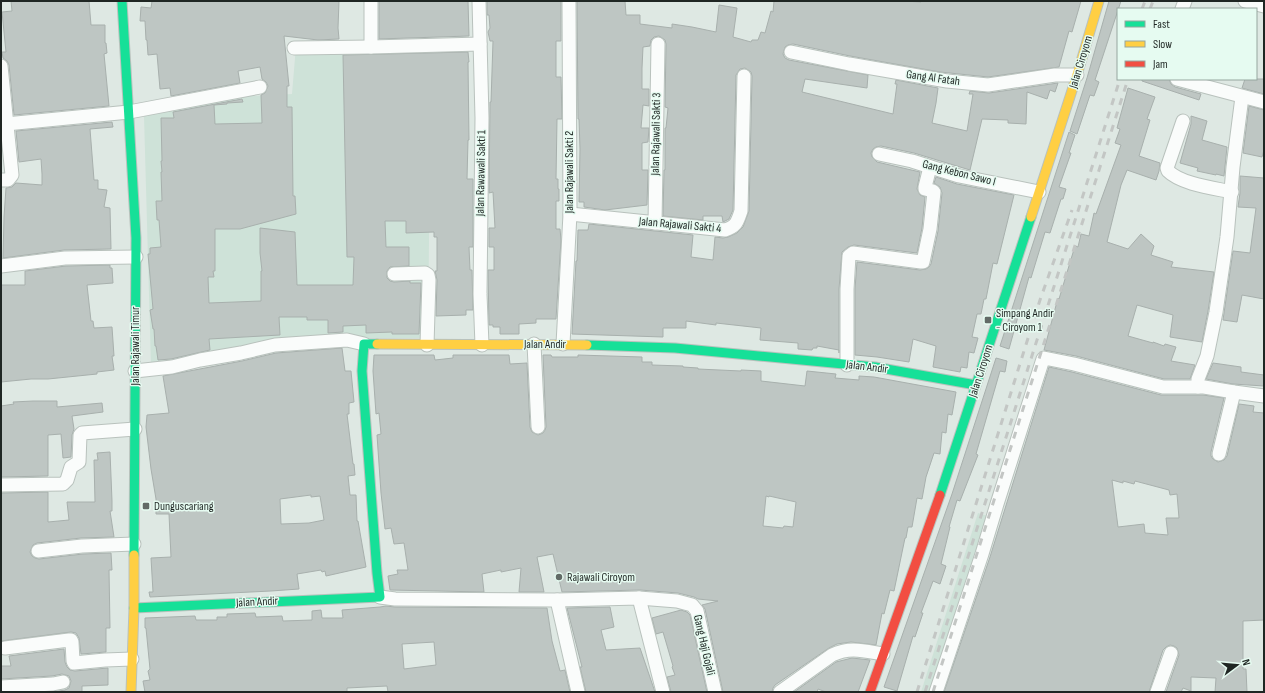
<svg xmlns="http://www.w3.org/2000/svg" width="1265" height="693" viewBox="0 0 1265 693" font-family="'Sofia Sans Condensed',sans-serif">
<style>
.built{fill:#cee2d8}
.building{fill:#bec6c3;stroke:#a8b0ad;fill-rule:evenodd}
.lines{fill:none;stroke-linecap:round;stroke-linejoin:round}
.street-casing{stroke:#b9c2bd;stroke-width:15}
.fast-casing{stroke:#b9c2bd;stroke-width:11}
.slow-casing{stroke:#b9c2bd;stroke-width:11}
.jam-casing{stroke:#b9c2bd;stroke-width:11}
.street{stroke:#fafcfb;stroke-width:13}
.fast{stroke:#16e098;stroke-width:9}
.slow{stroke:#ffcf43;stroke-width:9}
.jam{stroke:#f24e42;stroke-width:9}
.rail{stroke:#c3c6c4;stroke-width:3;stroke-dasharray:7 7;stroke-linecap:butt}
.poi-dot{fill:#626a66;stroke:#e6fbf1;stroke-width:1.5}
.labels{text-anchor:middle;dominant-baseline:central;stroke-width:3;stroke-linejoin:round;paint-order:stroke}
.street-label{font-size:12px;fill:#1f2623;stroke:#e6fbf1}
.poi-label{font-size:12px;fill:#1f2623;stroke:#e6fbf1;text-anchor:start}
</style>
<rect width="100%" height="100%" fill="#dee8e3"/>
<g class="built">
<path d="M 431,45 L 428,338 L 360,338 L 151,366 L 144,116 L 213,98 L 292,94 L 296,46 Z"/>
<path d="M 978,513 L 991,517 L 935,692 L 921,692 Z"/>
</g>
<g class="building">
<path d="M 11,1 L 89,1 L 91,25 L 105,25 L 105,43 L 106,43 L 107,53 L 104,54 L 109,106 L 14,115 L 9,65 L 7,61 L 3,58 L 2,52 L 6,52 L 2,12 L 12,11 Z"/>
<path d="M 152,1 L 339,1 L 338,28 L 339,39 L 318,40 L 284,36 L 289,86 L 287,86 L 287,107 L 292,107 L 293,196 L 295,196 L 296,214 L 240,229 L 215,229 L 215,271 L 213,271 L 214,277 L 208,277 L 209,303 L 261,301 L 261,271 L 262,271 L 260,253 L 260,228 L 295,232 L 297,285 L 353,285 L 354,257 L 347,257 L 343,55 L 468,52 L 469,62 L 468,62 L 469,140 L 468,140 L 467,179 L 473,179 L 473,247 L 469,247 L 470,270 L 472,270 L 473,310 L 466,310 L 466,315 L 436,316 L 437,280 L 435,271 L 437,271 L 437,237 L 434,237 L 434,232 L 406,233 L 406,221 L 385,221 L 386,247 L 409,247 L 409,266 L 390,267 L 387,271 L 387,278 L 390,281 L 394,282 L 410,281 L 410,283 L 421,283 L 419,334 L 392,334 L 392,332 L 366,333 L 366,325 L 343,326 L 343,332 L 328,333 L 328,320 L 307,320 L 307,317 L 279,317 L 280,335 L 209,339 L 210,350 L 171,359 L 158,360 L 156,346 L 155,346 L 154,329 L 153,329 L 150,310 L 153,309 L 148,254 L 150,254 L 150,248 L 161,247 L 159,220 L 157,220 L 156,201 L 162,201 L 161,172 L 162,172 L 161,161 L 162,161 L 161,118 L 174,118 L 173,112 L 242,99 L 243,102 L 227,103 L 227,104 L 214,105 L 215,124 L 262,123 L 261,95 L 265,93 L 268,86 L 266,82 L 262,79 L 260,67 L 238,71 L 240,83 L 171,96 L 170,88 L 160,89 L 157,54 L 148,55 L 147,40 L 146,40 L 145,21 L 140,21 L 141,7 L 151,8 Z"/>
<path d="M 379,1 L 468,1 L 469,36 L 379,39 Z"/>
<path d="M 487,1 L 561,1 L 561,41 L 556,41 L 556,77 L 561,77 L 562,119 L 557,119 L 556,179 L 558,179 L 558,189 L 559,189 L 559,201 L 556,201 L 556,229 L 560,229 L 561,240 L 556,319 L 536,319 L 536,323 L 519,324 L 519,334 L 500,334 L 500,327 L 493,327 L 493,325 L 489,325 L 488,270 L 494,270 L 494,247 L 489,247 L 489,228 L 495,228 L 493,192 L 489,193 L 490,102 L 491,102 L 493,41 L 490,41 L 488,32 L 490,28 L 489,15 L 487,15 Z"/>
<path d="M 577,1 L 625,1 L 626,15 L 640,15 L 640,24 L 672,28 L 672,24 L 692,27 L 716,32 L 719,5 L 737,8 L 733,37 L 751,42 L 752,40 L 758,40 L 761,32 L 765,33 L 771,11 L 773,12 L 774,1 L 904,1 L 921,2 L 921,1 L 1081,1 L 1072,32 L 1069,31 L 1059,67 L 988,77 L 940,72 L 850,56 L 793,44 L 788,45 L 785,47 L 783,54 L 785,58 L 789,60 L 868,75 L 867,88 L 805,79 L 802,92 L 893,114 L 897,84 L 895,84 L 896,80 L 938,88 L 936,103 L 932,123 L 967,131 L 973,94 L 969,94 L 970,91 L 989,93 L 1058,83 L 1055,92 L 1050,90 L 1047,99 L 1027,92 L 1026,124 L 1008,123 L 1008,120 L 982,119 L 970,170 L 914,153 L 881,146 L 876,147 L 873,149 L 871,153 L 872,157 L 877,162 L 920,172 L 917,189 L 920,195 L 925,197 L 922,228 L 917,253 L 854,245 L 848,247 L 842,252 L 839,289 L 839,353 L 839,350 L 817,346 L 817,348 L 813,348 L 812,350 L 798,349 L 798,343 L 760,340 L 761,328 L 716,323 L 716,325 L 686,321 L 686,328 L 663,328 L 663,337 L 572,334 L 576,261 L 577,261 L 578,230 L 588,230 L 589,224 L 693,235 L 691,257 L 713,260 L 715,237 L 723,238 L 728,237 L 737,233 L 743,227 L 749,211 L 752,76 L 751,72 L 745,68 L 740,69 L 736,75 L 733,210 L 729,219 L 723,222 L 722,216 L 703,216 L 703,220 L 663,216 L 664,170 L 665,170 L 665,128 L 666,128 L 668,108 L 665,107 L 666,44 L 665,40 L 659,36 L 654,37 L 651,40 L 650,46 L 643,47 L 642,68 L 642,89 L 649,89 L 649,106 L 643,105 L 641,128 L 649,128 L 648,142 L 642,143 L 642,170 L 648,170 L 647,205 L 605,210 L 584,207 L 584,202 L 579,202 L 580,149 L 579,119 L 578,119 Z"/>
<path d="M 1109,1 L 1121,1 L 1095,80 L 1099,82 L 1094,96 L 1090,95 L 1077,134 L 1070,131 L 1087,78 Z"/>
<path d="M 1142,79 L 1169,79 L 1171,84 L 1175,87 L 1201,94 L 1199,100 L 1142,81 Z"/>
<path d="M 1245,79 L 1264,79 L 1264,94 L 1242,88 Z"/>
<path d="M 1128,88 L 1155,97 L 1147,119 L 1150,120 L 1139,156 L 1160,163 L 1159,171 L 1156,180 L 1127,170 L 1121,185 L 1107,242 L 1128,249 L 1141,234 L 1154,246 L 1151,255 L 1173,262 L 1171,267 L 1214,272 L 1208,311 L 1202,342 L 1170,337 L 1173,315 L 1137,305 L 1128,336 L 1153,343 L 1153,342 L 1164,346 L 1165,344 L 1176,347 L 1171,361 L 1195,365 L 1190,379 L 1164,379 L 1076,356 L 1044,350 L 1058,298 L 1059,299 L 1075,246 L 1078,247 L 1081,234 L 1089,236 L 1094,213 L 1096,214 L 1121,145 L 1115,143 L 1120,129 L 1117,128 Z"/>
<path d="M 1249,106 L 1264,110 L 1264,150 L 1262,157 L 1243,153 Z"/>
<path d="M 1191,116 L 1207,121 L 1202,140 L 1227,147 L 1224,176 L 1216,174 L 1216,175 L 1197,171 L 1198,168 L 1180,163 L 1191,124 Z"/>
<path d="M 112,122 L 113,127 L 90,129 L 94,180 L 98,180 L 98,189 L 107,190 L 104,207 L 110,208 L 111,249 L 64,250 L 3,258 L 4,217 L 6,188 L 12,187 L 16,183 L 42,185 L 42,174 L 41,159 L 19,162 L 16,131 Z"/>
<path d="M 1069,132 L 1075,135 L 1069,153 L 1071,153 L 1059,187 L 1066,189 L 1063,199 L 1061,199 L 1050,233 L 1045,232 L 1031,278 L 1029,277 L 1009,349 L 1000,346 Z"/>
<path d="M 1240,176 L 1264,178 L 1264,299 L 1242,295 L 1237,322 L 1223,320 L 1233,251 L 1250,253 L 1256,208 L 1238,207 L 1240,193 Z"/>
<path d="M 936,177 L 957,184 L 1014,195 L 997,264 L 993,263 L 986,299 L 984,299 L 981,314 L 977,314 L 972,337 L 978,338 L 974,353 L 969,352 L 967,368 L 961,367 L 960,372 L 933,367 L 936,346 L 913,339 L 909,362 L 877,357 L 855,355 L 855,289 L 857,262 L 920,270 L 926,269 L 929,267 L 931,264 L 938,231 L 942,193 L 940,187 L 934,183 Z"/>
<path d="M 110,265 L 110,268 L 112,268 L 113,283 L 87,285 L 91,321 L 93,321 L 94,328 L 112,327 L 114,356 L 112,356 L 114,370 L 97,372 L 97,374 L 48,379 L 31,379 L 1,382 L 1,285 L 25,285 L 25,271 L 66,266 Z"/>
<path d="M 342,348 L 345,371 L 351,371 L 354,402 L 349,403 L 349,414 L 347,414 L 353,464 L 354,464 L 355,475 L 348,476 L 350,495 L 356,495 L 357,521 L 358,521 L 366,567 L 326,576 L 325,571 L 322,572 L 321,570 L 297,574 L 299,589 L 271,591 L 150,597 L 149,592 L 153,592 L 151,558 L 171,557 L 169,514 L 156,514 L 156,499 L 151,469 L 146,427 L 147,415 L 169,413 L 163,376 L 242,361 L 276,353 ZM 311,495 L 311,497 L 320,496 L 324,520 L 309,523 L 281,524 L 280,499 Z"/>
<path d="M 374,355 L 434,355 L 435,360 L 453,358 L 453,355 L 509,355 L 510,364 L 527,363 L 530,427 L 532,432 L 538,435 L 543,433 L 545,430 L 546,427 L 543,355 L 551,355 L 552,357 L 578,357 L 578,355 L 642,357 L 642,362 L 652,362 L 652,365 L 683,366 L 683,367 L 698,368 L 698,369 L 741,371 L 741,370 L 761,371 L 761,381 L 805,386 L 807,371 L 836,374 L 835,378 L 859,380 L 859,376 L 874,377 L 956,392 L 952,415 L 948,414 L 946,433 L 942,432 L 940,454 L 934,453 L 926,477 L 922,499 L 917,498 L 912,527 L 908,527 L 906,538 L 905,538 L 894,591 L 890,590 L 884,614 L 882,613 L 876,645 L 851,642 L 837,644 L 829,648 L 775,685 L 773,688 L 772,692 L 723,692 L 705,609 L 702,605 L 718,601 L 698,599 L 694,597 L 678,593 L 640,590 L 562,592 L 553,554 L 537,557 L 544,592 L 519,592 L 521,568 L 501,572 L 501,570 L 482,574 L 484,592 L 390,590 L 388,576 L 398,574 L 397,570 L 408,570 L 404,543 L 394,544 L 391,528 L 385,529 L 381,493 L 377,435 L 381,434 L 379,413 L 376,414 L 373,371 ZM 766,496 L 769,497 L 769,496 L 796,502 L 793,527 L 784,526 L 783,528 L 763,526 Z"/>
<path d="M 996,358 L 1007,361 L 1005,372 L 1000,371 L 976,454 L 978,455 L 960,501 L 957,500 L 949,527 L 950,527 L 941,564 L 946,566 L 940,584 L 933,581 L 921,613 L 923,613 L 915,637 L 913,636 L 897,691 L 884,687 L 952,494 Z"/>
<path d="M 1213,363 L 1241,367 L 1241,372 L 1264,375 L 1264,386 L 1233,384 L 1206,379 Z"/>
<path d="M 1049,367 L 1072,372 L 1161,395 L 1203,395 L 1224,398 L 1211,452 L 1211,456 L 1213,459 L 1218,462 L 1224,460 L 1227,456 L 1239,404 L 1254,406 L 1253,412 L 1264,413 L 1264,620 L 1243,621 L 1243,669 L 1246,669 L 1247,692 L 1215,692 L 1216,678 L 1191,677 L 1191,691 L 1183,688 L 1181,692 L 1166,692 L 1179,655 L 1177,648 L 1174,646 L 1170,645 L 1166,647 L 1163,650 L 1149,692 L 944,692 L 990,557 ZM 1112,480 L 1123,483 L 1123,481 L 1134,484 L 1135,481 L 1169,490 L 1170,495 L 1177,494 L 1179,518 L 1166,518 L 1168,535 L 1145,533 L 1144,524 L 1118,527 Z"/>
<path d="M 33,401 L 57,401 L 57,407 L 102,403 L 103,412 L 72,416 L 74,429 L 72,435 L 71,457 L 63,458 L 61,434 L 48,435 L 48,476 L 1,477 L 1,406 L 14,404 L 13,402 Z"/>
<path d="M 110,452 L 112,501 L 112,511 L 110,511 L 114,537 L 81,538 L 37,543 L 33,545 L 30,552 L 32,556 L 35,558 L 39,559 L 83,554 L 111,553 L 112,570 L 109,570 L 110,628 L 106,628 L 106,652 L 81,654 L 79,638 L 76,633 L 71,632 L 1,641 L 1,493 L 48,492 L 48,522 L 69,520 L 67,502 L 95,502 L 94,460 L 98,460 L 97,453 Z"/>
<path d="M 386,606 L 395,607 L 547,608 L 552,641 L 560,671 L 565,670 L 570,692 L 388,692 L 387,686 L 347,688 L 347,692 L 145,692 L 143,681 L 150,680 L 148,671 L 150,669 L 146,628 L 145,628 L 145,618 L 195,616 L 196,620 L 217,620 L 217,617 L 227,617 L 227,614 L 255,613 L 256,617 L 282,616 L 283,621 L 312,620 L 312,611 L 321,610 L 322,618 L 343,618 L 342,610 L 380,607 ZM 434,642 L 436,665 L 404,669 L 402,644 Z"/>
<path d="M 610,607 L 614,627 L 601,630 L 606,650 L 640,648 L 655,692 L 586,692 L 580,667 L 582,667 L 567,608 Z"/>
<path d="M 681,610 L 687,612 L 690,615 L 707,692 L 671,692 L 667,677 L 675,675 L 672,667 L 673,666 L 663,632 L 656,634 L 652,618 Z"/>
<path d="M 64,649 L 65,662 L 67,667 L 70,670 L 75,671 L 108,668 L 108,685 L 82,686 L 82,692 L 53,692 L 65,690 L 69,688 L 71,681 L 69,676 L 62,674 L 52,676 L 1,679 L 1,666 L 11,666 L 9,656 Z"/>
<path d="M 852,658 L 870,660 L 858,692 L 826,692 L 818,689 L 817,692 L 794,692 L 836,662 Z"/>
</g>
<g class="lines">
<g class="street-casing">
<g id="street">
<path d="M 479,1 L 482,118 L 480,294 L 482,345"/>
<path d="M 1245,1 L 1264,6"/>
<path d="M 1182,9 L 1185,1"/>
<path d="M 371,47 L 371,1"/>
<path d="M 294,48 L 371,47 L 480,44"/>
<path d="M 791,52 L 849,64 L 947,81 L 988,85 L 1055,75 L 1077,75"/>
<path d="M 1,66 L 12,175 L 8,180 L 1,180"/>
<path d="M 1177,79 L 1264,102"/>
<path d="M 1183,121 L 1167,168 L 1168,171 C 1181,184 1213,188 1232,192"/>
<path d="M 6,124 L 129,112 L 260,87"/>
<path d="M 879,154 L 912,161 L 959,176 L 1039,192"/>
<path d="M 570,214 L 725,230 C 737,226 737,222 741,211 L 744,76"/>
<path d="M 655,223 L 658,44"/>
<path d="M 1,266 L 65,258 L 136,257"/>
<path d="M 394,274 L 425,273 L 428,275 L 429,280 L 427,345"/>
<path d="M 534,344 L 538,427"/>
<path d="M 563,344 L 570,214 L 569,1"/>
<path d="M 847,365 L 847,289 L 849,256 L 853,253 L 921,262 L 923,262 L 930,229 L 934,192 L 933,191 L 925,189 L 925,187 L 930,167"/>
<path d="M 135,371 L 172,367 L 200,360 L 241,353 L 275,345 L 347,340 L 364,344"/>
<path d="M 1198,387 L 1198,379 L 1207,356 L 1216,312 L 1227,237 L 1233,167 L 1242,97"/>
<path d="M 1219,454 L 1234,392"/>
<path d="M 1,485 L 63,484 L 67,480 L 71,467 L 79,462 L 80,435 L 82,433 L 135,429"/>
<path d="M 38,551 L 82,546 L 134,544"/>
<path d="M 380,597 L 395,599 L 557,600 L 639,598 L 677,601 L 692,605 L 697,611 L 715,692"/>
<path d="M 639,598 L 663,692"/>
<path d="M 557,600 L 578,692"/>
<path d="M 5,648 L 69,640 L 71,640 L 72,642 L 73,661 L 74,663 L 105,660 L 132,659"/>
<path d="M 1,687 L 53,684 L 63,682"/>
<path d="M 780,692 L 832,655 C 850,646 865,651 883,654"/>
<path d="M 936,692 L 982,554 L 997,504 L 1043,359 L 1044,358 L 1074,364 L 1163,387 L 1204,387 L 1234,392 L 1264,396"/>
<path d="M 1157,692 L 1171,653"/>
</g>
</g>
<g class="fast-casing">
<g id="fast">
<path d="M 122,1 L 136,238 L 134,555"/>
<path d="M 587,345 L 675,348 L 875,367 L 976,385"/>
<path d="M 940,495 L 1031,217"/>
<path d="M 134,608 L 380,597 L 377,573 L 362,371 L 364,344 L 377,344"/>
</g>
</g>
<g class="slow-casing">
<g id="slow">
<path d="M 1031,217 L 1077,75 L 1099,1"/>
<path d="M 377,344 L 587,345"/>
<path d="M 131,692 L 134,608 L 134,555"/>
</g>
</g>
<g class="jam-casing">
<path id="jam" d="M 870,692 L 940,495"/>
</g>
<use href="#street" class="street"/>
<use href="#fast" class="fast"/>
<use href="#slow" class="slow"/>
<use href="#jam" class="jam"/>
<g class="rail">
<path d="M 1142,9 L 1145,1"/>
<path d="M 1150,9 L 1153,1"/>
<path d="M 917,692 L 1040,300 L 1072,210"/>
<path d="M 925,692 L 1120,79"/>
<path d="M 933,692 L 1128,79"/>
</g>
</g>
<g class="poi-dot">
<rect x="984" y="316" width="8" height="8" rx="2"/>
<rect x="142" y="502" width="8" height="8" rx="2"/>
<circle cx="559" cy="577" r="4"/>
</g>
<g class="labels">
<g class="street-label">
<text transform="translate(1081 62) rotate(-73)">Jalan Ciroyom</text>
<text transform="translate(933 78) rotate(8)">Gang Al Fatah</text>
<text transform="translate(656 134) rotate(-89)">Jalan Rajawali Sakti 3</text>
<text transform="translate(569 172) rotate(-90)">Jalan Rajawali Sakti 2</text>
<text transform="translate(481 173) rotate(-89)">Jalan Rawawali Sakti 1</text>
<text transform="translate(959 173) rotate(14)">Gang Kebon Sawo I</text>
<text transform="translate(680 225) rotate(5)">Jalan Rajawali Sakti 4</text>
<text x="545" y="344">Jalan Andir</text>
<text transform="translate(135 346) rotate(-90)">Jalan Rajawali Timur</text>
<text transform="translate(867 367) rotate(7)">Jalan Andir</text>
<text transform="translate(981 371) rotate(-72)">Jalan Ciroyom</text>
<text transform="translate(257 602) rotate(-3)">Jalan Andir</text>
<text transform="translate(704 645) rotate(77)">Gang Haji Gojali</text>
</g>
<g class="poi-label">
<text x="996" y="313">Simpang Andir<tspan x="996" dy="14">- Ciroyom 1</tspan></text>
<text x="154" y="506">Dunguscariang</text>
<text x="567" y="577">Rajawali Ciroyom</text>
</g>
</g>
<rect width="1265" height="693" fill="none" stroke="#1f2623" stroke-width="4"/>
<rect x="1117" y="8" width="140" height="72" fill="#e6fbf1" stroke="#96a69f"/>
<rect x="1125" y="21" width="20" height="6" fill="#16e098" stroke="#96a69f"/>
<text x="1153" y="28" font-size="12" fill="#1f2623">Fast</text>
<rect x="1125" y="41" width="20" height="6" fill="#ffcf43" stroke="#96a69f"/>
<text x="1153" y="48" font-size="12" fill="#1f2623">Slow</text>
<rect x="1125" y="61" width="20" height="6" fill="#f24e42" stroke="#96a69f"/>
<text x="1153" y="68" font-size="12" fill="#1f2623">Jam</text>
<g transform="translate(1237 665) rotate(74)" stroke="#e6fbf1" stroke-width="3" paint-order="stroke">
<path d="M0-3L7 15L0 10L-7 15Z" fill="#1f2623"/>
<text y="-6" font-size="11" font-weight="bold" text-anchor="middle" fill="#1f2623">N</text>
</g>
</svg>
